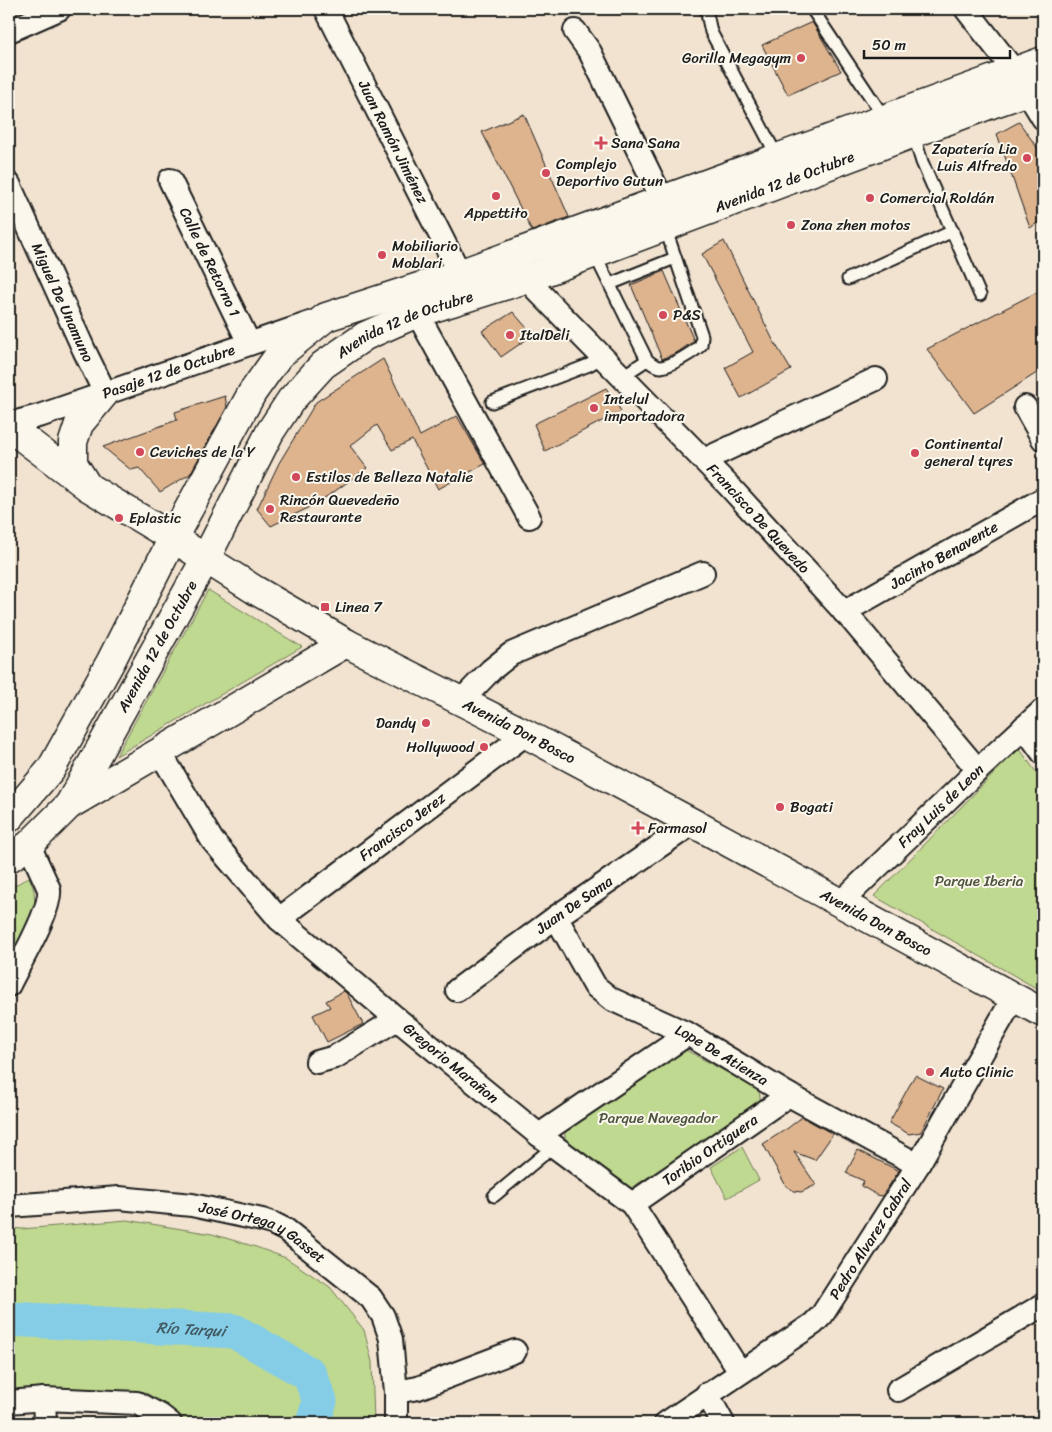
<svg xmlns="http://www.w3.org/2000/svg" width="1052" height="1432" viewBox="0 0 1052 1432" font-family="Sriracha,sans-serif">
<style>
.green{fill:#c0d990;stroke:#6e7a56}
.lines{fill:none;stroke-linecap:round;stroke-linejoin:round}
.river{stroke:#85cde6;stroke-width:35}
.building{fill:#deb48f;stroke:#1c1c1c}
.service-casing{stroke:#1c1c1c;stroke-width:15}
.minor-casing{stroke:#1c1c1c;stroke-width:26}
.secondary-casing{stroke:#1c1c1c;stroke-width:31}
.service{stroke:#fbf7ec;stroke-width:11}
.minor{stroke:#fbf7ec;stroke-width:22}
.secondary{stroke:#fbf7ec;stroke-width:28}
.poi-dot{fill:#d1495b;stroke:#fbf7ec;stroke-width:2}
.labels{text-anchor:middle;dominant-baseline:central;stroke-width:4;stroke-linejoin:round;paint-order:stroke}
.poi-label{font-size:15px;fill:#1c1c1c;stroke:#fbf7ec;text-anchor:start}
.street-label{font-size:15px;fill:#1c1c1c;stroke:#fbf7ec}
.park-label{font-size:15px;fill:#4d553f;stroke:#fbf7ec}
.water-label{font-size:16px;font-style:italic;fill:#415a63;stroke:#fbf7ec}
</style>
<rect width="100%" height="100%" fill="#f2e3d0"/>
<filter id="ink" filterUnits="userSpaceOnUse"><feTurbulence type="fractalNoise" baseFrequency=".02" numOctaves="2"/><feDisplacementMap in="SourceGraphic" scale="10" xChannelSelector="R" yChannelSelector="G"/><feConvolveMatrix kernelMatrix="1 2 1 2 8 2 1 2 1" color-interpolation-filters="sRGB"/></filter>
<g filter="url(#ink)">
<g class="green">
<path d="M 208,590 L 302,647 L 116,756 Z"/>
<path d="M 1019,748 L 1043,782 L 1043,992 L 874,896 Z"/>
<path d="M 29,877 L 34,890 L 35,905 L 18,957 L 9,973 L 9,889 Z"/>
<path d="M 684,1049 L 759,1090 L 761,1105 L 628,1190 L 565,1141 L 565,1125 Z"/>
<path d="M 742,1147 L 759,1180 L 727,1198 L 711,1167 Z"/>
<path d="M 127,1220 L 212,1234 L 256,1247 L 286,1258 L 330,1287 L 364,1330 L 372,1362 L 374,1423 L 189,1423 L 137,1393 L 9,1391 L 9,1228 L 22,1229 Z"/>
</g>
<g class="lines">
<path class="river" id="s1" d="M 9,1319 L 234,1331 L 309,1374 L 320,1401 L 313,1423"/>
</g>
<g class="building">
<path d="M 812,22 L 841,71 L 788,95 L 762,45 Z"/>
<path d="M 524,114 L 569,217 L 532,231 L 482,132 Z"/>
<path d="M 1019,122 L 1043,156 L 1043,219 L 1030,228 L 997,134 Z"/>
<path d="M 724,241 L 773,340 L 791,370 L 741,398 L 725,368 L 753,352 L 702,254 Z"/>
<path d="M 664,271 L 694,341 L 678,352 L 662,359 L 631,285 Z"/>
<path d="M 1043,289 L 1043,369 L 974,413 L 927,349 Z"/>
<path d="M 513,312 L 533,335 L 501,357 L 482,331 Z"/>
<path d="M 383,359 L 420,436 L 457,416 L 485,464 L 438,489 L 412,440 L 392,450 L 377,425 L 350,446 L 367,468 L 331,494 L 304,510 L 271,526 L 257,509 L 279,463 L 316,402 Z"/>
<path d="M 606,388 L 621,411 L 545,451 L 534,424 Z"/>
<path d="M 225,396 L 227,407 L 190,474 L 160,492 L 139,468 L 131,470 L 103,447 L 177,420 L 175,412 Z"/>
<path d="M 344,991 L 347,994 L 363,1024 L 327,1042 L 313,1015 L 330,1007 L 326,1001 Z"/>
<path d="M 915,1075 L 943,1089 L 921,1132 L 909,1134 L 889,1123 Z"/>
<path d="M 802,1117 L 833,1134 L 815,1160 L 794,1152 L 816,1185 L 801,1192 L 794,1191 L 786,1186 L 763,1144 L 788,1128 Z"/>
<path d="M 858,1150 L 899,1171 L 882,1196 L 877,1195 L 861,1186 L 864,1181 L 846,1173 Z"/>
</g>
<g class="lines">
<g class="service-casing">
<g id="service">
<path d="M 706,9 L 711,32 L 778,158"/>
<path d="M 812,9 L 885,119"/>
<path d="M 913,133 L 922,162 L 980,295"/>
<path d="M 594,253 L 647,360 C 651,363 655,367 661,367 C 671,366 694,352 701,345 L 702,336 L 665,227"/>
<path d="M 848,279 L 953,231"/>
<path d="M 610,284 L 675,258"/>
<path d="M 621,377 L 647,360"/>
<path d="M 492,402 L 589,365 L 602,357"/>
<path d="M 494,1196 L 554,1146"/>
</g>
</g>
<g class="minor-casing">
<g id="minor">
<path id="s2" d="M 326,9 L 460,274"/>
<path d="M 966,9 L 1015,72 L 1043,118"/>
<path d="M 9,31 L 59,9"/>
<path d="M 575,31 L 590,52 L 663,201"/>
<path id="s3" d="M 170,180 L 249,343"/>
<path id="s4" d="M 9,184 L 84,350 L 105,393"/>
<path id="s5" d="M 520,266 L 526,279 L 729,486 L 850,618 L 978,770"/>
<path d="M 417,313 L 529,517"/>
<path d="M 1025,407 L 1043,439"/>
<path id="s6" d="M 9,424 L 42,415 L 316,321"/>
<path d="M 704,460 L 876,379"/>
<path id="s7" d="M 844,612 L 1043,499"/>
<path d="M 461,701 L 491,670 L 511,654 L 703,573"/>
<path d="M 1024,727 L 1043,753"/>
<path id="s8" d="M 160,752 L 212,840 L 279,919 L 397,1019 L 539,1135 L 632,1204 L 740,1372"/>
<path id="s9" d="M 840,903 L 978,770 L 1043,710"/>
<path id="s10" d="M 556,917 L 595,986 L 611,999 L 688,1034 L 789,1095 L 918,1165"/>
<path id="s11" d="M 279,919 L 526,734"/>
<path d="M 9,985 C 19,964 52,910 49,889 L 29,845"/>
<path id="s12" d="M 457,990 L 556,917 L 693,823"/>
<path d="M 317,1062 L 335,1057 L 397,1019"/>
<path d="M 539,1135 L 688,1034"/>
<path id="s13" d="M 632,1204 L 789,1095"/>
<path id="s14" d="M 9,1206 L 119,1198 L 192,1205 L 262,1220 L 274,1224 L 286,1230 L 371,1298 L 383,1316 L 391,1339 L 396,1392 L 396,1423"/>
<path d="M 898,1390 L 1043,1305"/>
<path d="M 396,1392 L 418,1388 L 515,1351"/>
<path d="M 707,1394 L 723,1423"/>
<path d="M 44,1399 L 45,1423"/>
<path d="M 9,1402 L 44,1399 L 137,1403 L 161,1416 L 170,1423"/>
<path id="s15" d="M 666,1423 L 813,1324 L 822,1315 L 918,1165 L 1014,997"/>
</g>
</g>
<g class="secondary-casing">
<g id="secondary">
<path id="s16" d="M 9,427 L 88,487 L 173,538 L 255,590 L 346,643 L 526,734 L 693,823 L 1043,1013"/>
<path d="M 86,484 L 73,463 L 73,442 L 79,424 L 105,393"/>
<path d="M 69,805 L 346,643"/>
<path d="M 9,818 L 51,769 L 111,661 L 173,538 L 252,393 L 279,355 L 326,317 L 459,274 L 1043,61"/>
<path id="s17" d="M 9,858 L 29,845 L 69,805 L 206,558 L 270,432 L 291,400 L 323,365 L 365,336 L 417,313 L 526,279 L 994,103 L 1043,86"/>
</g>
</g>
<use href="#service" class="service"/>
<use href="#minor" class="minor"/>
<use href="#secondary" class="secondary"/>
</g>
</g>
<g class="poi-dot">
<circle cx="801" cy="58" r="5"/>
<path d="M598.5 135.5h5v5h5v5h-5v5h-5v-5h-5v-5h5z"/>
<circle cx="1027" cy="158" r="5"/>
<circle cx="546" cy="173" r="5"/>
<circle cx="496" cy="196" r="5"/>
<circle cx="870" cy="198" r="5"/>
<circle cx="791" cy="225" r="5"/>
<circle cx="382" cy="255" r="5"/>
<circle cx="663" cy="315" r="5"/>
<circle cx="510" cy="335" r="5"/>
<circle cx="594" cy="408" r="5"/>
<circle cx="140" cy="452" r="5"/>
<circle cx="915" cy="453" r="5"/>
<circle cx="296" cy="477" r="5"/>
<circle cx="270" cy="509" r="5"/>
<circle cx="119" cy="518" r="5"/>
<rect x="320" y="602" width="10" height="10" rx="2.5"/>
<circle cx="426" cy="723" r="5"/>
<circle cx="484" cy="747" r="5"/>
<circle cx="780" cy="807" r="5"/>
<path d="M635.5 820.5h5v5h5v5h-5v5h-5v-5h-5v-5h5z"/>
<circle cx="930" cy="1072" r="5"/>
</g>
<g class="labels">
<g class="poi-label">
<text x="791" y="58" text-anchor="end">Gorilla Megagym</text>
<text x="611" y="143">Sana Sana</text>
<text x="1017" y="149" text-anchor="end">Zapatería Lia<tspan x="1017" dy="17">Luis Alfredo</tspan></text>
<text x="556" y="164">Complejo<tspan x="556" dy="17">Deportivo Gutun</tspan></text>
<text x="880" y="198">Comercial Roldán</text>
<text x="496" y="213" text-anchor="middle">Appettito</text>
<text x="801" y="225">Zona zhen motos</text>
<text x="392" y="246">Mobiliario<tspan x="392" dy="17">Moblari</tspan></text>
<text x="673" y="315">P&amp;S</text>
<text x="520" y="335">ItalDeli</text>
<text x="604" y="399">Intelul<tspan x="604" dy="17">importadora</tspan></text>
<text x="925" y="444">Continental<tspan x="925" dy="17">general tyres</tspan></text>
<text x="150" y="452">Ceviches de la Y</text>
<text x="306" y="477">Estilos de Belleza Natalie</text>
<text x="280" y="500">Rincón Quevedeño<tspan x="280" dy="17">Restaurante</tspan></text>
<text x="129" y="518">Eplastic</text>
<text x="335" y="607">Linea 7</text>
<text x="416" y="723" text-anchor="end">Dandy</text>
<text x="474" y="747" text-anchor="end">Hollywood</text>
<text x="790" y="807">Bogati</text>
<text x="648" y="828">Farmasol</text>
<text x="940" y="1072">Auto Clinic</text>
</g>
<g class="street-label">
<text stroke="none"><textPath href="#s2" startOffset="149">Juan Ramón Jiménez</textPath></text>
<text stroke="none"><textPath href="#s17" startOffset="1088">Avenida 12 de Octubre</textPath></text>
<text stroke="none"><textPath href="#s3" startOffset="91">Calle de Retorno 1</textPath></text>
<text stroke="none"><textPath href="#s4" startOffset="130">Miguel De Unamuno</textPath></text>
<text stroke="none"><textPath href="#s17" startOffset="682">Avenida 12 de Octubre</textPath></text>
<text stroke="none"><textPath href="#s6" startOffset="168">Pasaje 12 de Octubre</textPath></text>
<text stroke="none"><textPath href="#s5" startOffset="348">Francisco De Quevedo</textPath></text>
<text stroke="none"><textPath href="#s7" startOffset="115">Jacinto Benavente</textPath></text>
<text stroke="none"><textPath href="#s17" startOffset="262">Avenida 12 de Octubre</textPath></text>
<text stroke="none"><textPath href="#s16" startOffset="595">Avenida Don Bosco</textPath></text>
<text stroke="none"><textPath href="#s9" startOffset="140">Fray Luis de Leon</textPath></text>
<text stroke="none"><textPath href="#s11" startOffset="154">Francisco Jerez</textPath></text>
<text stroke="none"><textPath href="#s12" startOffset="145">Juan De Sama</textPath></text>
<text stroke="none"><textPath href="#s16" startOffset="1000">Avenida Don Bosco</textPath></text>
<text stroke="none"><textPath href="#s10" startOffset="224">Lope De Atienza</textPath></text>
<text stroke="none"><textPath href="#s8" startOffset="430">Gregorio Marañon</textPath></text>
<text stroke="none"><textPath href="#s13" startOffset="95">Toribio Ortiguera</textPath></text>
<text stroke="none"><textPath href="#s14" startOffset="260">José Ortega y Gasset</textPath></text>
<text stroke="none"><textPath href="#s15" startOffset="280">Pedro Alvarez Cabral</textPath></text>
</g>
<g class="park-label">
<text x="979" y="881">Parque Iberia</text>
<text x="658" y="1118">Parque Navegador</text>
</g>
<g class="water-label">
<text stroke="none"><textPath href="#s1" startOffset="182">Río Tarqui</textPath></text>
</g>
</g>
<rect width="1052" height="1432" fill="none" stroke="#fbf7ec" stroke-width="30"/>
<rect x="15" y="15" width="1022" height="1402" fill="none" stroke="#1c1c1c" stroke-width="2" filter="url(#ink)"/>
<path d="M864 50v8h146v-8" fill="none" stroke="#1c1c1c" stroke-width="2.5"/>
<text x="872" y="50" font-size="15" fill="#1c1c1c" stroke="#fbf7ec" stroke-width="4" paint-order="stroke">50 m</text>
</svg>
